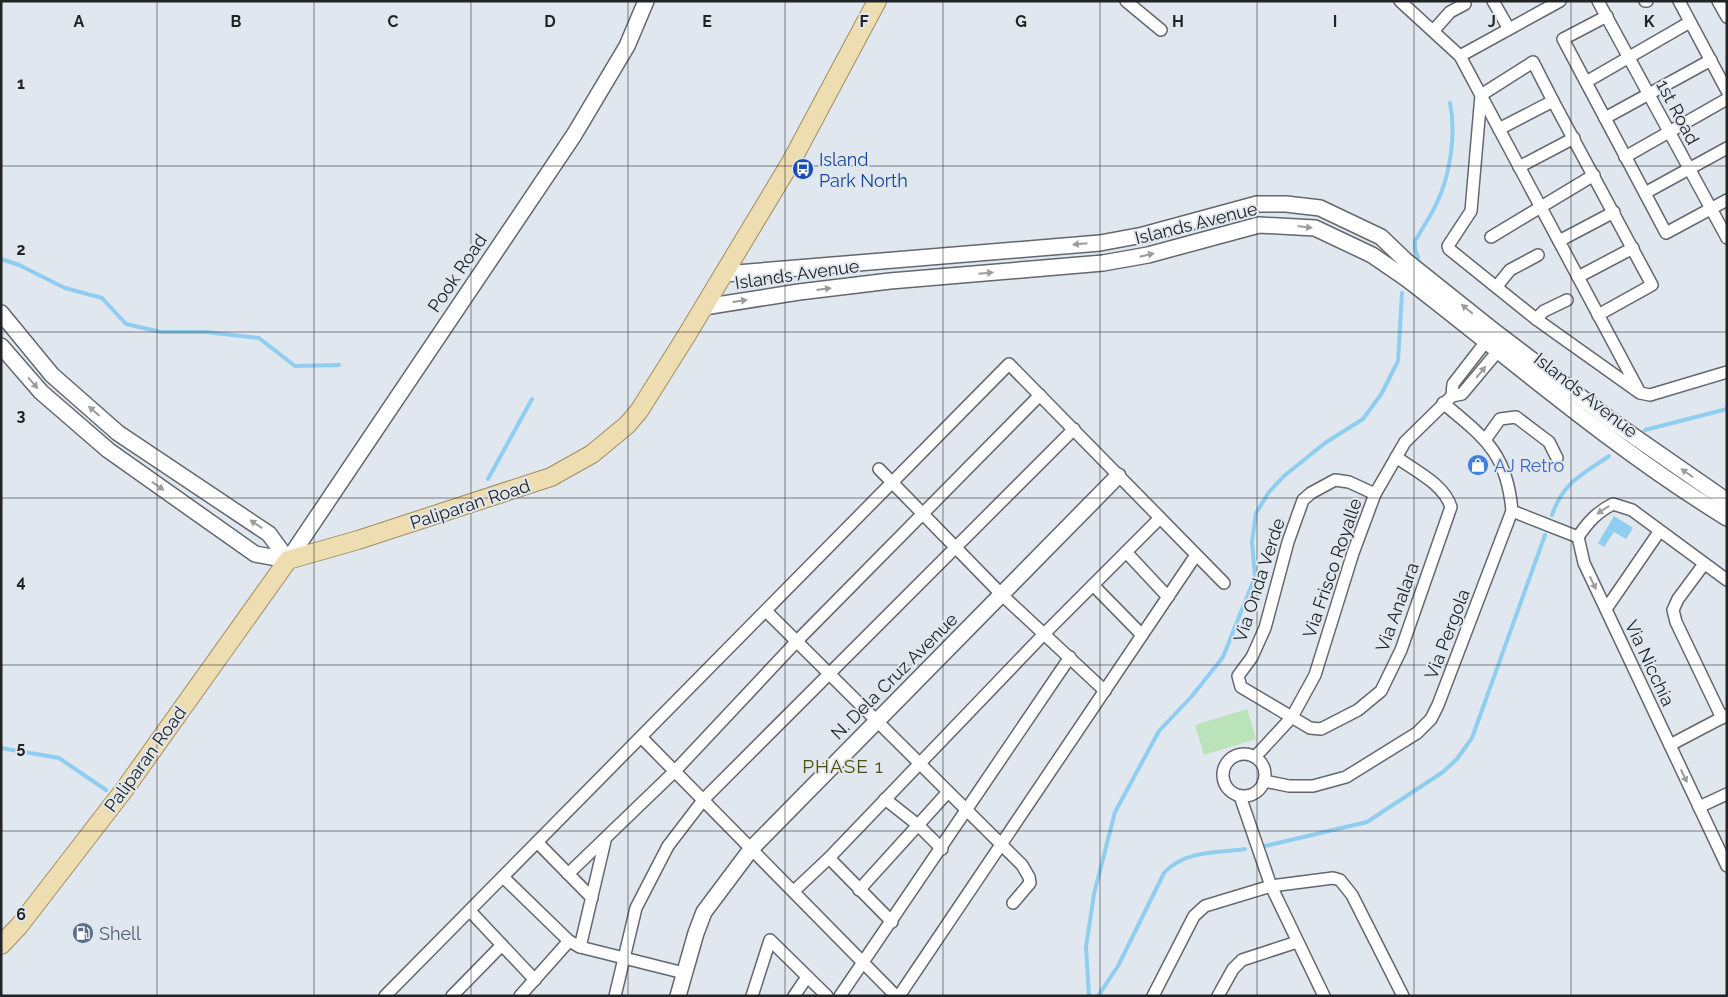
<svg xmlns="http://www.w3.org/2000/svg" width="1728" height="997" viewBox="0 0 1728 997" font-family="Raleway,sans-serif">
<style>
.green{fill:#bbe3b9}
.water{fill:#8fcef0}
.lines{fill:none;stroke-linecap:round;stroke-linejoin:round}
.stream{stroke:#8fcef0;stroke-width:4}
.street-casing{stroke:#62686e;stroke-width:14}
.secondary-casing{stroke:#62686e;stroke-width:18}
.primary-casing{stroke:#a08d5f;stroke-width:20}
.street{stroke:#fff;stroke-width:11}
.secondary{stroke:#fff;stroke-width:15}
.primary{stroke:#efddb2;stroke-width:18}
.oneway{fill:#9b9c9d}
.grid{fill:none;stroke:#212426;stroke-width:1;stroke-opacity:0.55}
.labels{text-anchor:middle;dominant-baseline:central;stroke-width:4;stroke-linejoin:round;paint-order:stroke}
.street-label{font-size:18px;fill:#212426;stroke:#e0e7ee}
.transit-label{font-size:18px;fill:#164399;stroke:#e0e7ee;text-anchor:start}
.shop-label{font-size:18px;fill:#366cbe;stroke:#e0e7ee;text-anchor:start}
.service-label{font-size:18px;fill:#4e5e75;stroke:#e0e7ee;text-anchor:start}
.neighbourhood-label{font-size:19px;letter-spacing:1px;fill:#504d0e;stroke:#e0e7ee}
.grid-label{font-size:16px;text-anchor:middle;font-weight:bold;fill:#212426;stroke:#e0e7ee;stroke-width:4;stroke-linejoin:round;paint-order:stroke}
</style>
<rect width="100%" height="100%" fill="#e0e7ee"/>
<path class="green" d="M 1247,709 L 1256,739 L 1204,755 L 1195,725 Z"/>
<path class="water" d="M 1614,516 L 1633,528 L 1626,539 L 1614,532 L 1604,547 L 1598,543 Z"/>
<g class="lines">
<g class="stream">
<path d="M 1418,258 L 1415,249 L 1415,241 C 1423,227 1433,213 1439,198 C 1451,170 1456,132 1450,103"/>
<path d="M 1,259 L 19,265 L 65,288 L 102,298 L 126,324 L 161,332 L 206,332 L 259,338 L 295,366 L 339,365"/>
<path d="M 1645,430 L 1727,409"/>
<path d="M 488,479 L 532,399"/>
<path d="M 1552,515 C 1563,482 1582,475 1609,456"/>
<path d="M 1,748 L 59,758 L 106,790"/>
<path d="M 1265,846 L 1367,822 L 1443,772 L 1457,759 L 1472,738 L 1545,535"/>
<path d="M 1089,996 L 1086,947 L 1094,894 L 1115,812 L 1159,731 L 1192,696 L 1223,657 L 1255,577 L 1252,542 L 1256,513 L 1269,492 L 1284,476 L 1325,443 L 1363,419 L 1382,393 L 1398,361 L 1402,293"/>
<path d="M 1098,996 L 1118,966 L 1164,873 C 1185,850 1217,853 1245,849"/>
</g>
<g class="street-casing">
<g id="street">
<path d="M 1126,1 L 1161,30"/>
<path d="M 1400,1 L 1460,56 L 1639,391"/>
<path d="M 1493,1 L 1509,29"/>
<path d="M 1598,1 L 1727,238"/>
<path d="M 1645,1 L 1647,1"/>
<path d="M 1679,1 L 1727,91"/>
<path d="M 1718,1 L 1727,17"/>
<path d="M 1607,16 L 1563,39 L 1666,233 L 1727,200"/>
<path d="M 1434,30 L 1450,12 L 1465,4"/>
<path d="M 1460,56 L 1560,1"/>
<path d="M 1586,82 L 1690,22"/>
<path d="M 1553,101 L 1652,285 L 1598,315"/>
<path d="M 1605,118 L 1711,60"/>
<path d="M 1499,129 L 1553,101 L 1533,62 L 1481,95 L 1471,211 L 1448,246 L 1449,249 L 1536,319 L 1640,393 L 1650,395 L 1727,372"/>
<path d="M 1625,157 L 1727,99"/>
<path d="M 1519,167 L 1574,138"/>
<path d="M 1645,193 L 1727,148"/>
<path d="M 1491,237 L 1594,175"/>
<path d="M 1559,241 L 1614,212"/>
<path d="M 1578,277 L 1633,248"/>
<path d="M 1497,286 L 1510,270 L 1538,255"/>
<path d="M 1536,319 L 1544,311 L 1567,300"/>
<path d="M 1452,396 L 1453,384 L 1491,335"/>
<path d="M 1485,440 L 1500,419 L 1516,417 L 1549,442 L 1557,458"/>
<path d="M 879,469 L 1002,595 L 1105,691"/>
<path d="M 1375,494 L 1349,482 L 1335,480 L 1311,493 L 1303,500 L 1288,542 L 1265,628 L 1252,657 L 1238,676 L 1241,687 L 1310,728 L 1321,729 L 1358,710 L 1381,691 L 1401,650 L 1451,507 C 1444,484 1414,470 1396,457"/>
<path d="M 1512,511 L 1578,537"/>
<path d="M 1578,537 L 1584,563 L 1727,866"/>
<path d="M 1578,537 C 1588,522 1597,512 1613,504 L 1632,510 L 1727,580"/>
<path d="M 1126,552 L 1168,597"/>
<path d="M 1704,564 L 1678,599 L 1673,610 L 1676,622 L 1722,718"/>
<path d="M 1093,585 L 1142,635"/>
<path d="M 1606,609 L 1659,532"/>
<path d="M 766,611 L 1022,865 L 1029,877 L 1030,883 L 1013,903"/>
<path d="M 641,737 L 896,996"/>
<path d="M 1670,745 L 1727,715"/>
<circle cx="1244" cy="775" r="21"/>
<path d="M 1255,757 L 1292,717 L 1315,675 L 1353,553 L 1375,494 L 1405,442 L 1452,396 L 1462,394 L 1503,345"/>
<path d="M 1264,781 L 1289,786 L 1313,786 L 1346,777 L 1417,733 L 1431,719 L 1438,705 L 1512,511 C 1507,453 1485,438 1443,403"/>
<path d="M 1240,796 L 1271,886 L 1324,996"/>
<path d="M 885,799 L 918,825 L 942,849"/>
<path d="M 1699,807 L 1727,794"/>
<path d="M 537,842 L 592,898"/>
<path d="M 829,858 L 892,922"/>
<path d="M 568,874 L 675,771 L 797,641 L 1040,395"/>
<path d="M 503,877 L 569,941"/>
<path d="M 795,890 L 829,858 L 1043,635 L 1160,518"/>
<path d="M 859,890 L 948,792"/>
<path d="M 470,911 L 535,980"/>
<path d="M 580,947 L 605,841"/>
<path d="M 385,996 L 1009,364 L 1224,583"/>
<path d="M 452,996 L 502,945"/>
<path d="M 520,996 L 569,941 L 580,947 L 684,973"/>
<path d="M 615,996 L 636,908 L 668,846 L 704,799 L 1074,429"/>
<path d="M 752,996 L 770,940 L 827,996"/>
<path d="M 794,996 L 807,977"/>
<path d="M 840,996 L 1070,657"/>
<path d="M 899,996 L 1196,555"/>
<path d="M 1153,996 L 1194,916 L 1205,906 L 1271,886 L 1333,878 L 1340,880 L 1352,895 L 1403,996"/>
<path d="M 1218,996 L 1233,969 L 1242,960 L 1297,942"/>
</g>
</g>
<g class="secondary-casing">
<g id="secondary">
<path d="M 724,274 L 1100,243 L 1143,235 L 1257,204 L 1286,204 L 1320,208 L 1381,237 L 1405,260 L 1494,331 L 1616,424 L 1727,501"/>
<path d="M 704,307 L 799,292 L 890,281 L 1103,263 L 1148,255 L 1259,225 L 1315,228 L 1372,255 L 1407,279 C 1512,360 1613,448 1727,518"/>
<path d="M 1,313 L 52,375 L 118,433 L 269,534 L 288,560"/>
<path d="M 1,346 L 41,392 L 108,450 L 255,554 L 288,560"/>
<path d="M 288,560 L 574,135 L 627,46 L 646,1"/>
<path d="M 678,996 L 696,933 L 704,912 L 752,848 L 1118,476"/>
</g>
</g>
<g class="primary-casing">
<path id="primary" d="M 1,945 L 19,926 L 124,790 L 288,560 L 358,540 L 551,477 L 592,454 L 627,425 L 639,411 L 685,338 L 791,162 L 877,1"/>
</g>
<use href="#street" class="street"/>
<use href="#secondary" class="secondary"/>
<use href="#primary" class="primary"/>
</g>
<defs><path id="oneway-solid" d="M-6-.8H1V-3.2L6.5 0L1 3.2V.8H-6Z" transform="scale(1.25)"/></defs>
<g class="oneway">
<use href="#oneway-solid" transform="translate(1305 227) rotate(7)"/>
<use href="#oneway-solid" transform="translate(1080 244) rotate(175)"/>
<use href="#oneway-solid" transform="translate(1147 255) rotate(-13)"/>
<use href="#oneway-solid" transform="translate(986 273) rotate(-5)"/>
<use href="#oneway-solid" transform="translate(824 289) rotate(-7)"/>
<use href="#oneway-solid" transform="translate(740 301) rotate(-8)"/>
<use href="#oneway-solid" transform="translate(1467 309) rotate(-141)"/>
<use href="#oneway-solid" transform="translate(1481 372) rotate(-51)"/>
<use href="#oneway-solid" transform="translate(33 383) rotate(49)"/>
<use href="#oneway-solid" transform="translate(94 411) rotate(-139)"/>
<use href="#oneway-solid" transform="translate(1687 473) rotate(-145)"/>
<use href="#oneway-solid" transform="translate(158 486) rotate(35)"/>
<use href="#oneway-solid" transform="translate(1603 510) rotate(147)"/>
<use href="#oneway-solid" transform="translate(256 524) rotate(-146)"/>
<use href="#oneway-solid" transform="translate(1593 583) rotate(65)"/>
<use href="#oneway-solid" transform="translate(1684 776) rotate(65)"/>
</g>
<path class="grid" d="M 157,1 L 157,996M 314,1 L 314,996M 471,1 L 471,996M 628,1 L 628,996M 785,1 L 785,996M 943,1 L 943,996M 1100,1 L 1100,996M 1257,1 L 1257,996M 1414,1 L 1414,996M 1571,1 L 1571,996M 1,166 L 1727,166M 1,332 L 1727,332M 1,498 L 1727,498M 1,665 L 1727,665M 1,831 L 1727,831"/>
<defs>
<g id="bus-disc" transform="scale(1.125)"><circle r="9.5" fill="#1a4fb4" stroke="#e0e7ee"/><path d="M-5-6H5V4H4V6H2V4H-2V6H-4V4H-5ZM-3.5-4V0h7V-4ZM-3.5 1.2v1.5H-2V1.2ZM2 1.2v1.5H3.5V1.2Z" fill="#fff"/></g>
<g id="shop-disc" transform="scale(1.125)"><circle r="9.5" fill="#3f7fe0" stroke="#e0e7ee"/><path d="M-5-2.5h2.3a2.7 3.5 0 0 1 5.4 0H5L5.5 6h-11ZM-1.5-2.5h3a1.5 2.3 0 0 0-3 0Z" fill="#fff"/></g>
<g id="fuel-disc" transform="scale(1.125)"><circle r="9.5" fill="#5c6f8a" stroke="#e0e7ee"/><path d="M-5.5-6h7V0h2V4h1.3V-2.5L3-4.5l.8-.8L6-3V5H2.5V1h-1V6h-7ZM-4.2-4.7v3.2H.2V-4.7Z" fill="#fff"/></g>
</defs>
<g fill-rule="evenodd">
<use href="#bus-disc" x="803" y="169"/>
<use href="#shop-disc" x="1478" y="465"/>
<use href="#fuel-disc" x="83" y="933"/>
</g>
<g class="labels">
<g class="street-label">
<text transform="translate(1678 112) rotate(62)">1st Road</text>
<text transform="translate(1196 223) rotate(-14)">Islands Avenue</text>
<text transform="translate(457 273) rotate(-56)">Pook Road</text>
<text transform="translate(797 274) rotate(-8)">Islands Avenue</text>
<text transform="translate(1586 395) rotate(38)">Islands Avenue</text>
<text transform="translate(470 504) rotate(-18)">Paliparan Road</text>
<text transform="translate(1332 568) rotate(-71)">Via Frisco Royalle</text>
<text transform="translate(1259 580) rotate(-72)">Via Onda Verde</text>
<text transform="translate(1397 607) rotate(-70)">Via Analara</text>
<text transform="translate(1447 634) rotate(-69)">Via Pergola</text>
<text transform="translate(1650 663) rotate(65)">Via Nicchia</text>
<text transform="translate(894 676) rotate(-45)">N. Dela Cruz Avenue</text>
<text transform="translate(145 759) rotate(-54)">Paliparan Road</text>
</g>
<g class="transit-label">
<text x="819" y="159">Island<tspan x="819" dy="21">Park North</tspan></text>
</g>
<g class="shop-label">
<text x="1494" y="465">AJ Retro</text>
</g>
<g class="service-label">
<text x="99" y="933">Shell</text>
</g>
<g class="neighbourhood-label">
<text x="843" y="766">PHASE 1</text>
</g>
</g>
<g class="grid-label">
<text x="79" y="27">A</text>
<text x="236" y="27">B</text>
<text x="393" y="27">C</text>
<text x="550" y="27">D</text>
<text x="707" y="27">E</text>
<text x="864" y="27">F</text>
<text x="1021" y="27">G</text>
<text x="1178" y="27">H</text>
<text x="1335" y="27">I</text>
<text x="1492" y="27">J</text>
<text x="1649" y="27">K</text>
<text x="21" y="89">1</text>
<text x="21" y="255">2</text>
<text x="21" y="421">3</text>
<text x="21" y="587">4</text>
<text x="21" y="753">5</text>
<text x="21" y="920">6</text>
</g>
<rect width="1728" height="997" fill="none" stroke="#212426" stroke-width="5"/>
</svg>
